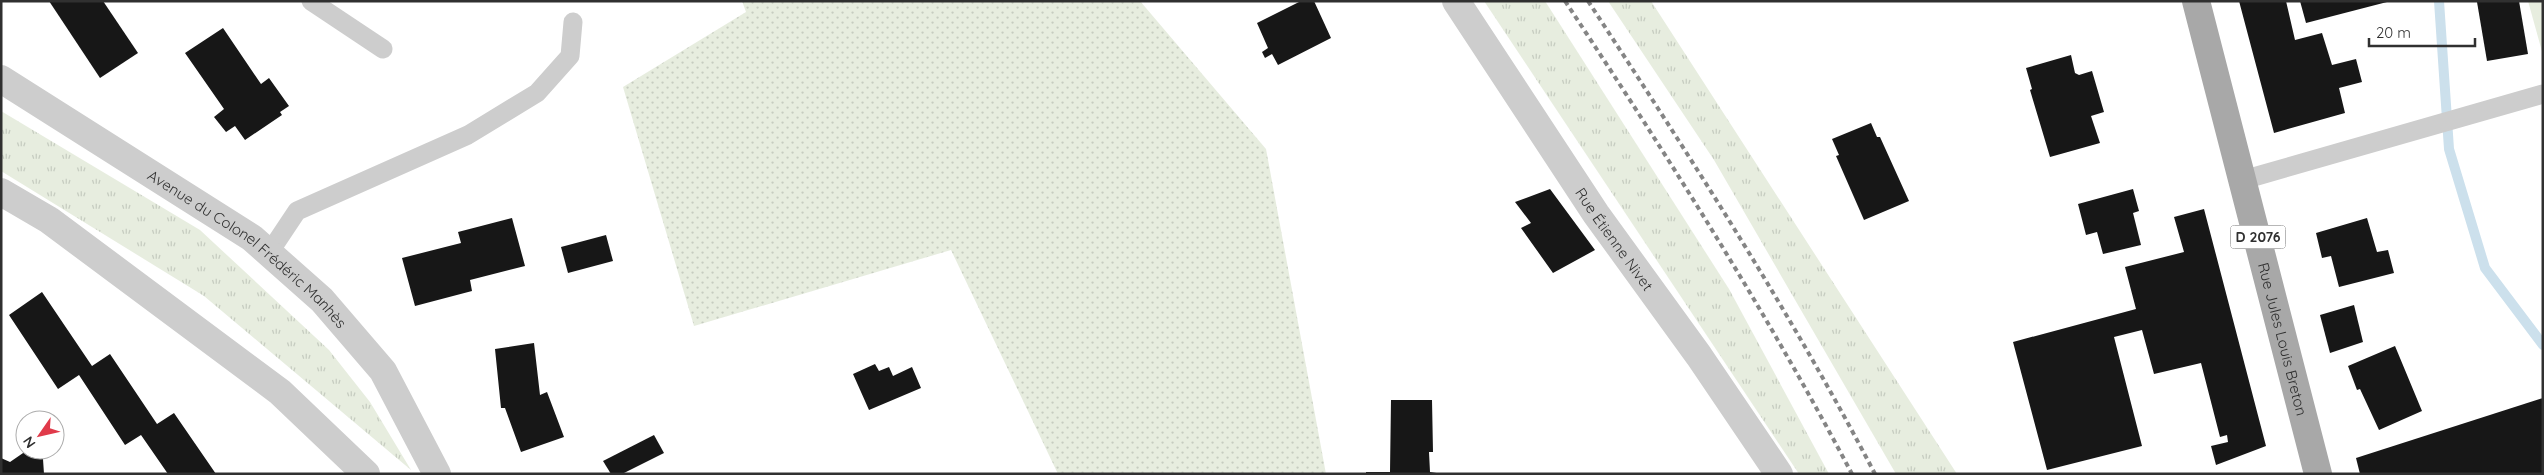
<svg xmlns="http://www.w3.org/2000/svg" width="2544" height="475" viewBox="0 0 2544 475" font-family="Quicksand,sans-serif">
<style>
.grass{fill:url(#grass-tufts)}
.park{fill:url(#park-dots)}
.pitch{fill:#e7eddf}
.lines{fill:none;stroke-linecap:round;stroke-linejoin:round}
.stream{stroke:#cce0ec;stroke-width:10}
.building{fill:#171717}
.service{stroke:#cdcdcd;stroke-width:19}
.minor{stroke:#cdcdcd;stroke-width:28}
.tertiary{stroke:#cdcdcd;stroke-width:28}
.primary{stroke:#a8a8a8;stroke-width:28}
.rail{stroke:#858585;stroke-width:4;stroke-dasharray:5 4;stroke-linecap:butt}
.labels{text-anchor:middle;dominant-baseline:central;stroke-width:5;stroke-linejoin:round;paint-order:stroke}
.shield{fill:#fff;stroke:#6e6e6e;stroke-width:1}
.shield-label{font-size:14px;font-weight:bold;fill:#303030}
.street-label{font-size:15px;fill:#303030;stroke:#fff}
</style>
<defs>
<pattern id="grass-tufts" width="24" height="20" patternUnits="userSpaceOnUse" patternTransform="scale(1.25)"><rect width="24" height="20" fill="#e7eddf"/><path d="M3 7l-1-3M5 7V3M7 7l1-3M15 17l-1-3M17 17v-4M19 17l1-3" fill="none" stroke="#c6ccc0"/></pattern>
<pattern id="park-dots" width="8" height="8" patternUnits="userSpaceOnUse" patternTransform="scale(1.25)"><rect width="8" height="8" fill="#e7eddf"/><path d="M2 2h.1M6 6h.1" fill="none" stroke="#c6ccc0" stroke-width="1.8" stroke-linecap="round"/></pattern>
</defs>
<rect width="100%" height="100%" fill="#fff"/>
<g class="grass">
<path d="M 1484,1 L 1545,1 L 1729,289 L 1829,474 L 1799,474 Z"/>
<path d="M 1608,1 L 1651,1 L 1957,474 L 1896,474 L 1714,160 Z"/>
<path d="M 1,111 L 200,230 L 329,350 L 370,402 L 411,470 L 204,296 L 1,171 Z"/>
</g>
<path class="park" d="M 742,1 L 1140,1 L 1266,149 L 1326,474 L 1058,474 L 951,250 L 694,326 L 623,87 L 746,12 Z"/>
<path class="pitch" d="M 2528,1 L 2543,1 L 2543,55 Z"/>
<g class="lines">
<path class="stream" d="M 2439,1 L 2449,149 L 2485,268 L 2543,345"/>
</g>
<g class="building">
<path d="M 49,1 L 103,1 L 138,53 L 100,78 Z"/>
<path d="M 1301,1 L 1314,1 L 1331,38 L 1278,65 L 1272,54 L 1265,58 L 1262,52 L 1268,48 L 1257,23 Z"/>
<path d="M 2239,1 L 2286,1 L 2295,40 L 2322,33 L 2332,65 L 2356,59 L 2362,82 L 2339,88 L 2345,113 L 2274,133 Z"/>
<path d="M 2300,1 L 2387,1 L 2387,2 L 2306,23 Z"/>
<path d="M 2519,1 L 2528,54 L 2487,61 L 2477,2 Z"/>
<path d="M 223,28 L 261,84 L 269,78 L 289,106 L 280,112 L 282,115 L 245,140 L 235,126 L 226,132 L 214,117 L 224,109 L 185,53 Z"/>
<path d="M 2071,55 L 2075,73 L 2079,75 L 2092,71 L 2104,112 L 2091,116 L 2100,143 L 2050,157 L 2030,90 L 2032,89 L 2026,68 Z"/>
<path d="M 1871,123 L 1877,137 L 1880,137 L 1909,201 L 1864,220 L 1836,156 L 1839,155 L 1832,139 Z"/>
<path d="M 1550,189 L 1595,250 L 1553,273 L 1521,228 L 1531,223 L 1515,202 Z"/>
<path d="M 2133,189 L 2139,211 L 2133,213 L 2141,245 L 2103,254 L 2097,232 L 2086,235 L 2078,204 Z"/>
<path d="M 2204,209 L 2266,446 L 2216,465 L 2211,446 L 2228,442 L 2227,435 L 2220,437 L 2201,363 L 2154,374 L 2142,330 L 2114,337 L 2142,446 L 2047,470 L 2013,342 L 2136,309 L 2125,267 L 2184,252 L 2174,217 Z"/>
<path d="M 512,218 L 525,266 L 470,280 L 472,291 L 415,306 L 402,258 L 461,243 L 458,232 Z"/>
<path d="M 2367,218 L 2377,252 L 2388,250 L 2394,273 L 2339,287 L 2331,256 L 2322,258 L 2316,233 Z"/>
<path d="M 606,235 L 613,261 L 568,273 L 561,247 Z"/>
<path d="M 42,292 L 92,366 L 110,354 L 157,424 L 174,413 L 216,474 L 168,474 L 141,435 L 125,445 L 79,375 L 58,389 L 9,315 Z"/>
<path d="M 2354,305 L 2363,342 L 2330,353 L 2320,315 Z"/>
<path d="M 534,343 L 540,395 L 547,392 L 564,437 L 521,452 L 505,408 L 501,408 L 495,349 Z"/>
<path d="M 2395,346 L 2422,411 L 2379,430 L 2360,389 L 2357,390 L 2348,366 Z"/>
<path d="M 875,364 L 879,371 L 889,367 L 893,376 L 912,367 L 921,388 L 869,410 L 853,374 Z"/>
<path d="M 2543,398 L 2543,474 L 2360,474 L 2356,458 Z"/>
<path d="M 1391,400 L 1432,400 L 1433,452 L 1429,452 L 1430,472 L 1443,474 L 1366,474 L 1366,472 L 1390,472 Z"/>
<path d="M 654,435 L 664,453 L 622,474 L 611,474 L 603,461 Z"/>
<path d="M 26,451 L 43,459 L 44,474 L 1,474 L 1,458 L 10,462 Z"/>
</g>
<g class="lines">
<g class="service">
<path d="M 311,1 L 383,49"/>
<path d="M 2243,180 L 2543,94"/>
<path d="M 269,253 L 297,211 L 468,135 L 537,93 L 570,56 L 573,22"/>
</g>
<g class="minor">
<path id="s1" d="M 1456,1 L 1596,214 L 1699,356 L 1779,474"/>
<path id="s2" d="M 1,79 L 252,238 L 322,300 L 383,371 L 437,474"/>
</g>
<path class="tertiary" d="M 1,192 L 49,220 L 280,392 L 366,474"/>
<path class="primary" id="s3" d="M 2196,1 L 2318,474"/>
<g class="rail">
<path d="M 1565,1 C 1667,155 1766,311 1852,474"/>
<path d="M 1588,1 C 1689,155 1790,311 1875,474"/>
</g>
</g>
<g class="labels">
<rect class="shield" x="2230.5" y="225.5" width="55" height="23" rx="4"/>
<g class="shield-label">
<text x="2258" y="237">D 2076</text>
</g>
<g class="street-label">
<text stroke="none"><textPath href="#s1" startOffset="286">Rue Étienne Nivet</textPath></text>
<text stroke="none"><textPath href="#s2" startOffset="300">Avenue du Colonel Frédéric Manhès</textPath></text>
<text stroke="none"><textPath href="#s3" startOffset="349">Rue Jules Louis Breton</textPath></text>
</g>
</g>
<rect width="2544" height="475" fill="none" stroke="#303030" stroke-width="5"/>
<g transform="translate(40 435) rotate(236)"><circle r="24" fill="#ffffff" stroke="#acacac"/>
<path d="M0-4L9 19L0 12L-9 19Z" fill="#e03a4a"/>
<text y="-8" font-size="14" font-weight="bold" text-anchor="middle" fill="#303030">N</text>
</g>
<path d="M2369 38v8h106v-8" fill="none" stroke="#303030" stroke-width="2.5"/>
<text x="2376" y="38" font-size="15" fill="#303030" stroke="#ffffff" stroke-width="4" paint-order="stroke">20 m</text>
</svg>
